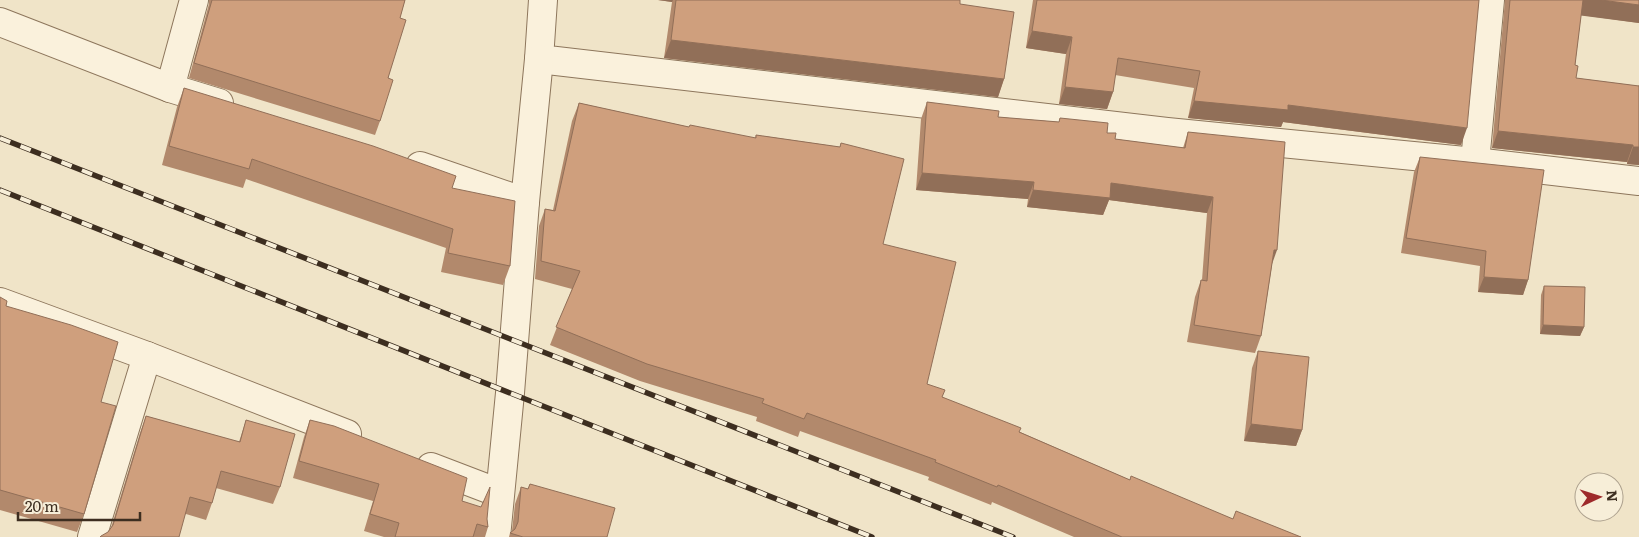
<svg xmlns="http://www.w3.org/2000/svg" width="1639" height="537" viewBox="0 0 1639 537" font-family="Literata,serif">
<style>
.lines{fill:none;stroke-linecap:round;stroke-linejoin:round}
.minor-casing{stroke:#8d765c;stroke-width:30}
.minor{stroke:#faf1dc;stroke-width:28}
.rail-casing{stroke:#3d2e20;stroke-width:5.5}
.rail{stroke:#f7eed8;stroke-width:4;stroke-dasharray:11;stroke-linecap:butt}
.wall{fill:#b2896c}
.shaded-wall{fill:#916f58}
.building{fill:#cf9f7d;stroke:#916f58}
</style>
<rect width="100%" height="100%" fill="#f0e4c8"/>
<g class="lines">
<g class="minor-casing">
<g id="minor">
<path d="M 543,0 L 539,59 L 1167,132 L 1475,162 L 1639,181"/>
<path d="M 0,22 L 170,88 L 219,103"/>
<path d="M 170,88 L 194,0"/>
<path d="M 1475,162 L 1490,0"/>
<path d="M 420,166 L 525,202"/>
<path d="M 0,302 L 147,356 L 347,434"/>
<path d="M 431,467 L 499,493"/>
<path d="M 92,537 L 147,356"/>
<path d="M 496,537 L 510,393 L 525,202 L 539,59"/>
</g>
</g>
<use href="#minor" class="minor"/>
<g class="rail-casing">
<g id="rail">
<path d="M 0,138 L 1013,537"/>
<path d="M 0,190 L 872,537"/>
</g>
</g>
<use href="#rail" class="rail"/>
</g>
<g class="wall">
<path d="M 209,0 L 405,0 L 400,18 L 380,121 L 375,135 L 189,78 L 209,4 Z"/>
<path d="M 658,0 L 960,0 L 960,4 L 1004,79 L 998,97 L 664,58 L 672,2 Z"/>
<path d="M 1033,0 L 1479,0 L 1461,145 L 1283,122 L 1281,127 L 1188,118 L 1194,88 L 1115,75 L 1113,92 L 1107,109 L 1059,104 L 1066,54 L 1026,48 Z"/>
<path d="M 1505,0 L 1639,0 L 1639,23 L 1581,15 L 1575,65 L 1576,78 L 1638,86 L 1639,85 L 1639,165 L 1627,164 L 1627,162 L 1492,148 Z"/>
<path d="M 184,88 L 452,188 L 510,266 L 503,285 L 441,272 L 446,248 L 246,179 L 243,188 L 162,165 L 177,107 Z"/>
<path d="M 927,102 L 998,117 L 1059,122 L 1060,118 L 1107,133 L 1115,139 L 1183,148 L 1188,132 L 1272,265 L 1261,336 L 1255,353 L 1187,342 L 1195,297 L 1201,280 L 1202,280 L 1207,213 L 1109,200 L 1103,215 L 1027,207 L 1028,199 L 916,190 L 921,119 Z"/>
<path d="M 579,103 L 689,127 L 755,138 L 756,135 L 840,147 L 841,143 L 883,244 L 927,384 L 942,397 L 1020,432 L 1130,480 L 1233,519 L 1301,537 L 1074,537 L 992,502 L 991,505 L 928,480 L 929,477 L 800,431 L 798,437 L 756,421 L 757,417 L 640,381 L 550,345 L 572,289 L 535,279 L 539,226 L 545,209 L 553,210 L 572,121 Z"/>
<path d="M 1420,157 L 1528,280 L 1523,295 L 1478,292 L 1480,266 L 1401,253 L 1414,172 Z"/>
<path d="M 1544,286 L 1584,327 L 1580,336 L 1540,334 L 1541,295 Z"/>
<path d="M 0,297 L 6,306 L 101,402 L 84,514 L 77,532 L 0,510 Z"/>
<path d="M 1258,351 L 1302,430 L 1296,446 L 1244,441 L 1252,368 Z"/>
<path d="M 146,416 L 239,442 L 246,420 L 280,487 L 273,504 L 216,488 L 212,503 L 206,520 L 186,514 L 108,532 L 111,528 L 140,433 Z"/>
<path d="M 310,420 L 462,501 L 487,519 L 488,527 L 485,537 L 384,537 L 364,531 L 373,501 L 293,478 L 304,437 Z"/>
<path d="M 530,484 L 607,537 L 509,537 L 510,533 L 512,531 L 515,504 L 521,487 L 528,489 Z"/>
</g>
<g class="shaded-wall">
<path d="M 658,0 L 673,0 L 672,2 Z"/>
<path d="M 1583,0 L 1601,0 L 1639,5 L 1639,23 L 1577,15 Z"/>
<path d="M 1032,31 L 1072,37 L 1066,54 L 1026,48 Z"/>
<path d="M 671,40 L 1004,79 L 998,97 L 664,58 Z"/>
<path d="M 1065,87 L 1113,92 L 1107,109 L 1059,104 Z"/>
<path d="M 1194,101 L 1288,105 L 1467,128 L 1461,145 L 1283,122 L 1281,127 L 1188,118 Z"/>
<path d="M 1498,131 L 1633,145 L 1627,162 L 1492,148 Z"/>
<path d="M 1633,147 L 1639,147 L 1639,165 L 1627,164 Z"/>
<path d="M 922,173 L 1034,182 L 1028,199 L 916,190 Z"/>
<path d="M 1111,183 L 1213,197 L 1207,213 L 1109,200 L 1103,215 L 1027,207 L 1033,190 Z"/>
<path d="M 1274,250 L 1277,250 L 1271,267 Z"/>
<path d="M 1484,277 L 1528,280 L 1523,295 L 1478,292 Z"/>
<path d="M 1543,325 L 1584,327 L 1580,336 L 1540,334 Z"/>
<path d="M 1251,424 L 1302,430 L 1296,446 L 1244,441 Z"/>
</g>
<g class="building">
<path d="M 212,0 L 405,0 L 400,18 L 406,20 L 388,78 L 393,80 L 380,121 L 194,63 Z"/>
<path d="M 676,0 L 960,0 L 960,4 L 1014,12 L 1004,79 L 671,40 Z"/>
<path d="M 1037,0 L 1479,0 L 1467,128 L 1288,105 L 1288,110 L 1194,101 L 1200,71 L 1118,58 L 1113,92 L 1065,87 L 1072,37 L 1032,31 Z"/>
<path d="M 1510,0 L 1583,0 L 1575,65 L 1578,66 L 1576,78 L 1639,86 L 1639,147 L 1633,147 L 1633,145 L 1498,131 Z"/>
<path d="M 1601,0 L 1639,0 L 1639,5 Z"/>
<path d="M 184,88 L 373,146 L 456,176 L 452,188 L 515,201 L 510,266 L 448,253 L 453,229 L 252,159 L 249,169 L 169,146 Z"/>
<path d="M 927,102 L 999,111 L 998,117 L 1059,122 L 1060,118 L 1108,123 L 1107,133 L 1116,133 L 1115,139 L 1185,148 L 1188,132 L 1285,142 L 1277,250 L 1274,250 L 1261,336 L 1194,325 L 1201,280 L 1207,281 L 1213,197 L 1111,183 L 1110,198 L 1033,190 L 1034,182 L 922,173 Z"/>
<path d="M 579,103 L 689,127 L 690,125 L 756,138 L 756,135 L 840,147 L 841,143 L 904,159 L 883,244 L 956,262 L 927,384 L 945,390 L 942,397 L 1021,428 L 1019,432 L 1130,480 L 1131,476 L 1233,519 L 1236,511 L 1301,537 L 1122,537 L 998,485 L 997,487 L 935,462 L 936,460 L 807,413 L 804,419 L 762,403 L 764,399 L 647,364 L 556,327 L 580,271 L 541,261 L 545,209 L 555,211 Z"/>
<path d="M 1420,157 L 1544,170 L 1528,280 L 1484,277 L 1486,251 L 1406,238 Z"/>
<path d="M 1544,286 L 1585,287 L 1584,327 L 1543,325 Z"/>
<path d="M 0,297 L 7,301 L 6,306 L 71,325 L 118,342 L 101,402 L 116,406 L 84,514 L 0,490 Z"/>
<path d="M 1258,351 L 1309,357 L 1302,430 L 1251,424 Z"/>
<path d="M 146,416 L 240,442 L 246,420 L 295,434 L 280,487 L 221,471 L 212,503 L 190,497 L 179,537 L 100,537 L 101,536 L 108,532 L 113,525 Z"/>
<path d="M 310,420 L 334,426 L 467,478 L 462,501 L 481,507 L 490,487 L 487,519 L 488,527 L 477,524 L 473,537 L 395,537 L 399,523 L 370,514 L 379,484 L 299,461 Z"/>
<path d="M 530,484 L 615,508 L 607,537 L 523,537 L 510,533 L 515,529 L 518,522 L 521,487 L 528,489 Z"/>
</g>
<g transform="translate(1599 497) rotate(86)"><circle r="24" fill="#f7eed8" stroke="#ada18e"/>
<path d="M0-4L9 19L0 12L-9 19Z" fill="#9e2a2b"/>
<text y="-8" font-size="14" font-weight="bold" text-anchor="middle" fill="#3d2e20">N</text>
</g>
<path d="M18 512v8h122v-8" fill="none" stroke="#3d2e20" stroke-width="2.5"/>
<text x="25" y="512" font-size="15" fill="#3d2e20" stroke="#f7eed8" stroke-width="4" paint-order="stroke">20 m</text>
</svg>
